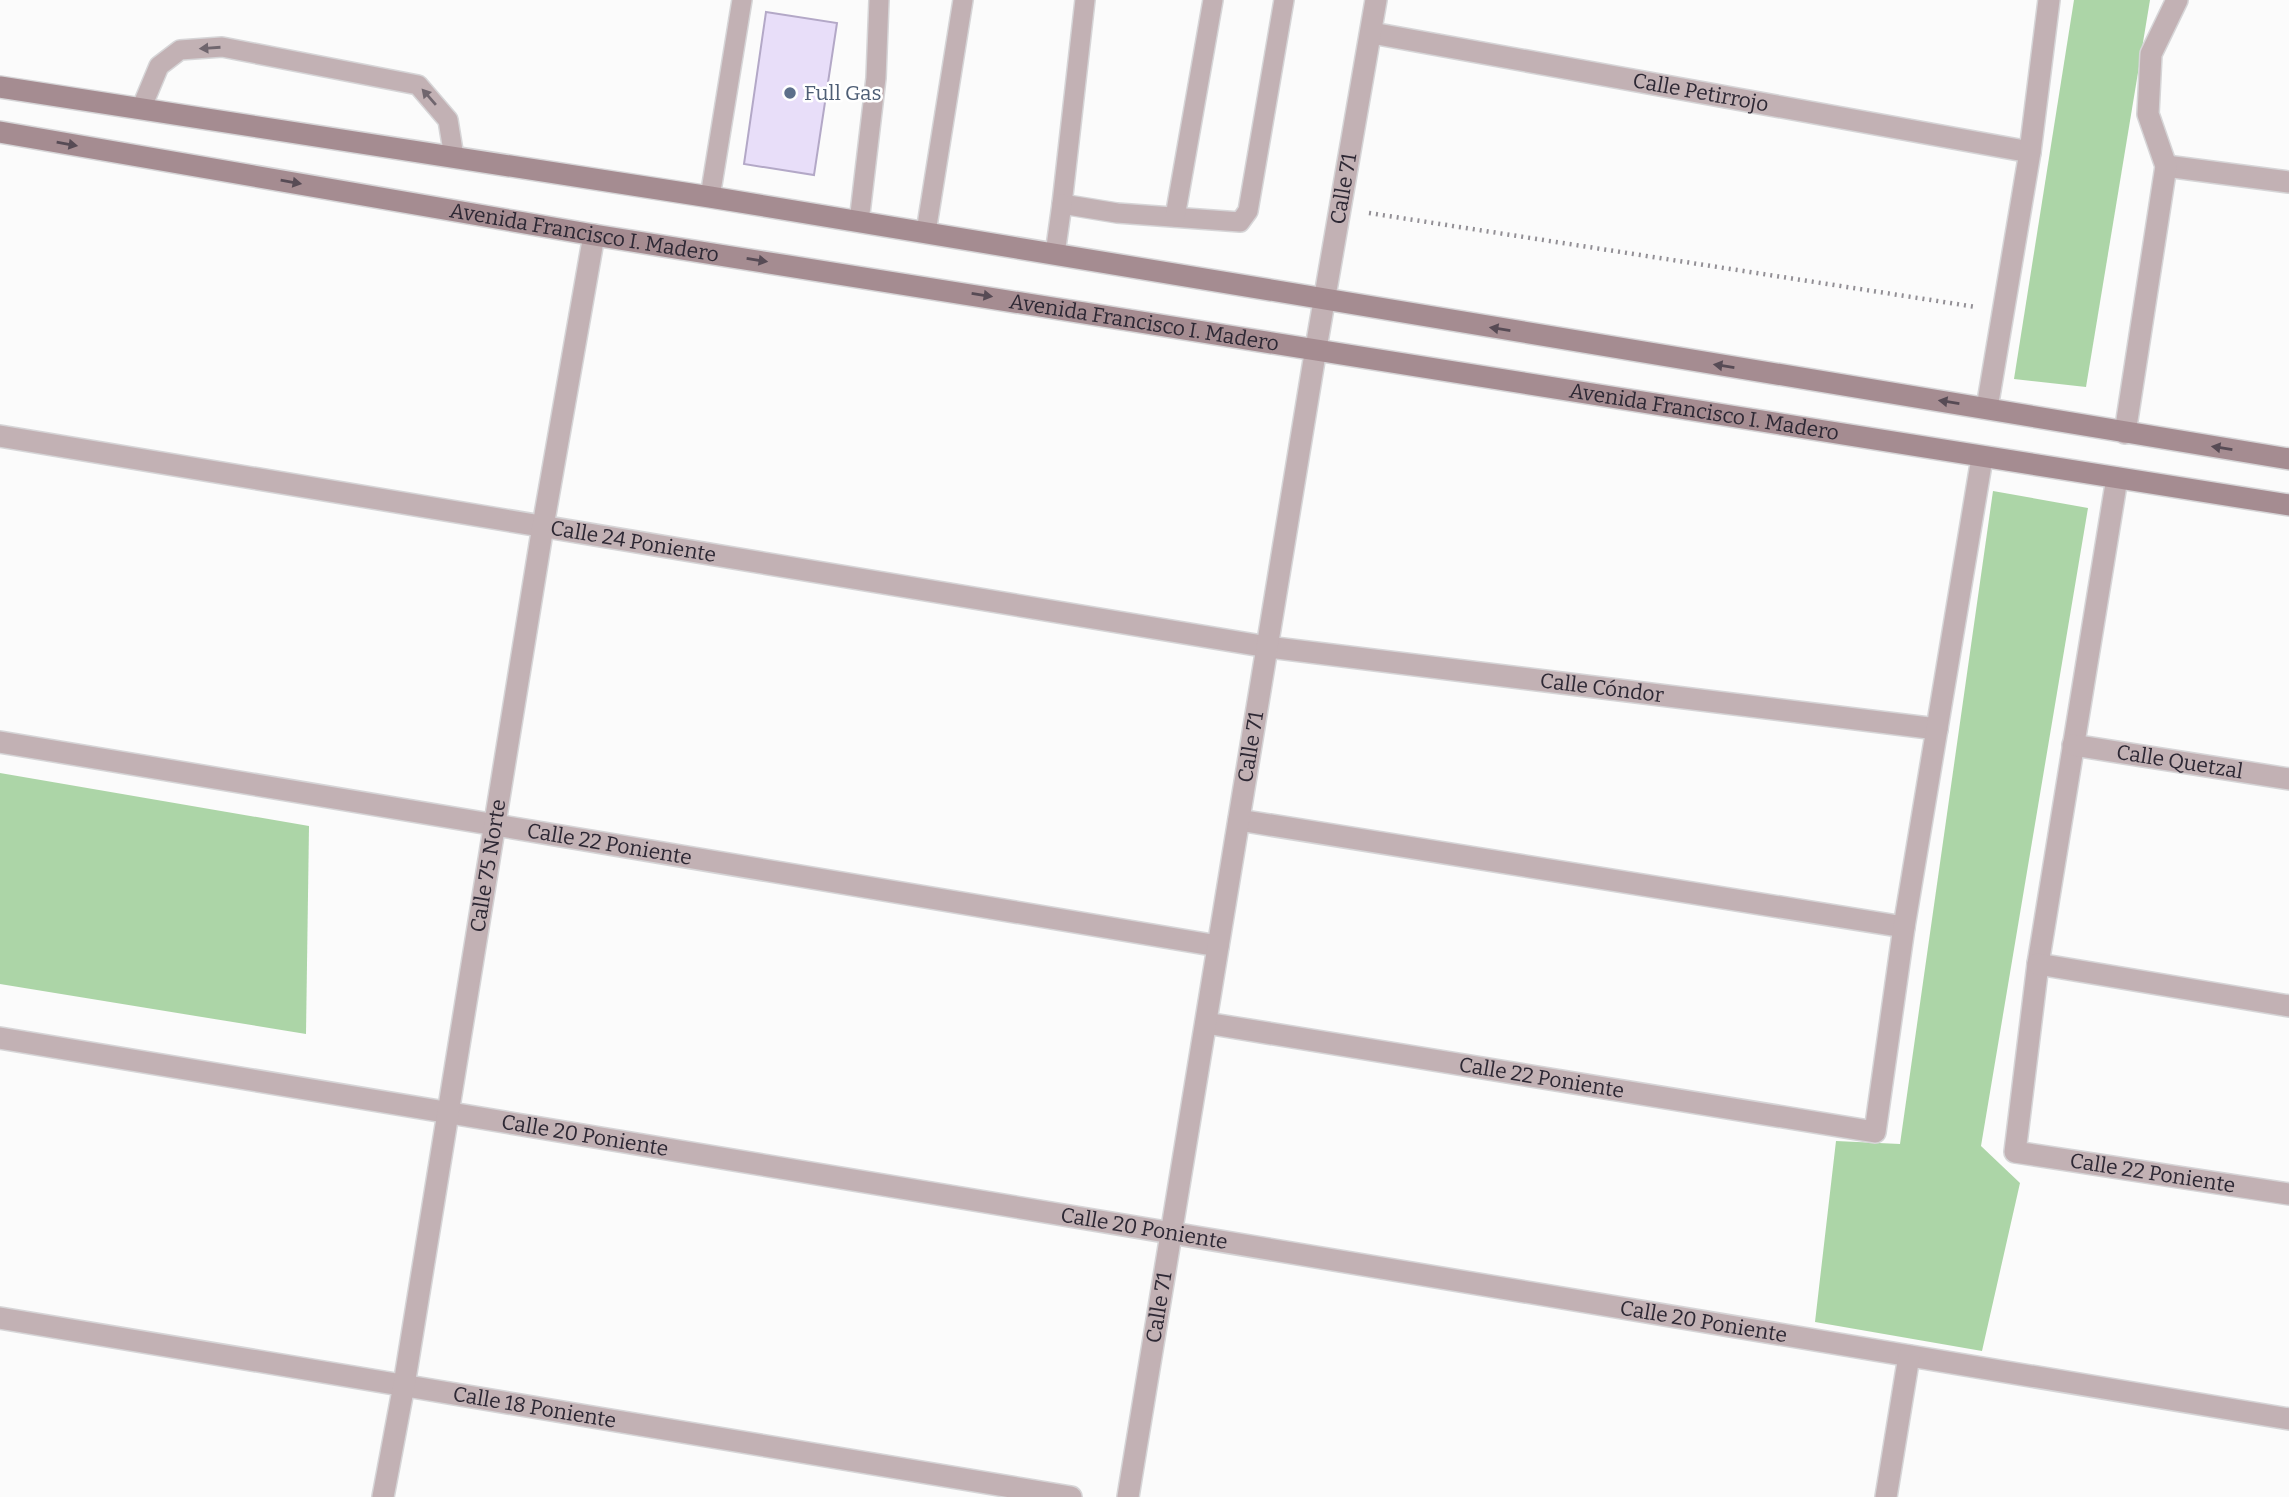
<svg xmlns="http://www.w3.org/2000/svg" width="2289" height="1497" viewBox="0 0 2289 1497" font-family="Bitter,serif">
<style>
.green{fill:#acd5a7}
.building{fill:#e8def9;stroke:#b3a8c7;stroke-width:2}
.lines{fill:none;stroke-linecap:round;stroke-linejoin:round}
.service-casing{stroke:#d6d5d7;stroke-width:22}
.minor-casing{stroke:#d6d5d7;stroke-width:24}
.tertiary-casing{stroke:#d6d5d7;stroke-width:24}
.secondary-casing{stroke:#d6d5d7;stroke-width:24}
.path{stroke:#928f95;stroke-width:4.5;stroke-dasharray:2 5;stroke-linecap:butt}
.service{stroke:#c2b1b4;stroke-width:19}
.minor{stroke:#c2b1b4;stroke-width:21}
.tertiary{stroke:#c2b1b4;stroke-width:21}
.secondary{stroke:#a58c91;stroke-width:21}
.oneway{fill:#70666e}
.oneway2{fill:#574b55}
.service-dot{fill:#5c6f8a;stroke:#fff;stroke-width:2.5}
.labels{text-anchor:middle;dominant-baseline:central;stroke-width:5;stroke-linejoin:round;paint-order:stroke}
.street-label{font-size:21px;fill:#2d2834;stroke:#fff}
.service-label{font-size:21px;fill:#4e5e75;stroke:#fff;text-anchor:start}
</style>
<rect width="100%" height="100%" fill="#fbfbfb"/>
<g class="green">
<path d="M 2074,0 L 2150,0 L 2086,387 L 2014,379 Z"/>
<path d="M 1993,491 L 2088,508 L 1981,1146 L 2020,1183 L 1982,1351 L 1815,1322 L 1836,1141 L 1900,1144 Z"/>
<path d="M 0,773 L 309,826 L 306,1034 L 0,984 Z"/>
</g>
<path class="building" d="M 766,12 L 837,23 L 814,175 L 744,164 Z"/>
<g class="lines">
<g class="service-casing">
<g id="service">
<path d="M 1085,0 L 1062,204 L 1117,213 L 1240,222 L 1248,211 L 1284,0"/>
<path d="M 141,109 L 159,66 L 180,50 L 222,47 L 418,85 L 448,120 L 454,157"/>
<path d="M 710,197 L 742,0"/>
<path d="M 1175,217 L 1213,0"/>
<path d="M 859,222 L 876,78 L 879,0"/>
<path d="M 926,232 L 963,0"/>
<path d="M 1055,254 L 1062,204"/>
</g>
</g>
<g class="minor-casing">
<g id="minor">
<path id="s1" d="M 1372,33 L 2030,152"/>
<path d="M 2166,166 L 2289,182"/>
<path d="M 1987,408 L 2030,152 L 2049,0"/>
<path d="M 2125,433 L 2166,166 L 2148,114 L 2151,54 L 2177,0"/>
<path id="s2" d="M 0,436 L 1268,647 L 1937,729"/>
<path id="s3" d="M 2117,478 L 2038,964 L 2015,1152 L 2289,1194"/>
<path id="s4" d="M 0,742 L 1218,946"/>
<path id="s5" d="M 2073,745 L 2289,779"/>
<path d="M 1239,820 L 1904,927"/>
<path d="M 2038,964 L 2289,1006"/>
<path id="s6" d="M 1206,1023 L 1875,1132 L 1904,927 L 1982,458"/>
<path id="s7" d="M 0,1038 L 2289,1419"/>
<path id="s8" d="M 0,1318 L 1071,1497"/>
<path id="s9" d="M 383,1497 L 404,1385 L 543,526 L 594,235"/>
<path d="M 1886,1497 L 1909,1356"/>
</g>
</g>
<g class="tertiary-casing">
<g id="tertiary">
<path id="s10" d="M 1128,1497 L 1316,348 L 1376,0"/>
</g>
</g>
<g class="secondary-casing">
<g id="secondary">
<path d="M 0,87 L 710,197 L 2289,459"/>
<path id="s11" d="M 0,132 L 594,235 L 2289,505"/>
</g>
</g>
<path class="path" d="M 1369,213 L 1976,307"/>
<use href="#service" class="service"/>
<use href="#minor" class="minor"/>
<use href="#tertiary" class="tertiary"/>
<use href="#secondary" class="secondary"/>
</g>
<defs><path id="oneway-solid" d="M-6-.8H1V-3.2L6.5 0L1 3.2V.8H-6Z" transform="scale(1.75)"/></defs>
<g class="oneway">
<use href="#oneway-solid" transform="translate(210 48) rotate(176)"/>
<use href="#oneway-solid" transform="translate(429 97) rotate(-131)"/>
</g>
<g class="oneway2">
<use href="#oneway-solid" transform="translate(67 144) rotate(10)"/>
<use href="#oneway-solid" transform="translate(291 182) rotate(10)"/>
<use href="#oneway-solid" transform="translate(757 260) rotate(9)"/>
<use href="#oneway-solid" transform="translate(982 295) rotate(9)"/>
<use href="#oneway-solid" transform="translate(1500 329) rotate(-171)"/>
<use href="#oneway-solid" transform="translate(1724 366) rotate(-171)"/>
<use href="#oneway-solid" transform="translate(1949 402) rotate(-171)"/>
<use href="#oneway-solid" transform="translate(2222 448) rotate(-171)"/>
</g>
<circle class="service-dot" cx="790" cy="93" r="7"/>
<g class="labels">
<g class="street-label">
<text stroke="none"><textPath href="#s1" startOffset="334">Calle Petirrojo</textPath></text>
<text stroke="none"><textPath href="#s10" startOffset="1326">Calle 71</textPath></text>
<text stroke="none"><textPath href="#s11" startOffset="593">Avenida Francisco I. Madero</textPath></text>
<text stroke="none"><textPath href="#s11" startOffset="1160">Avenida Francisco I. Madero</textPath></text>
<text stroke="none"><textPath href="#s11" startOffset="1727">Avenida Francisco I. Madero</textPath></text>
<text stroke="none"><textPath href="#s2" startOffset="642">Calle 24 Poniente</textPath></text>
<text stroke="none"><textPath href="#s2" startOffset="1622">Calle Cóndor</textPath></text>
<text stroke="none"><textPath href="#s10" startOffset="760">Calle 71</textPath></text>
<text stroke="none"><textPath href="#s5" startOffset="108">Calle Quetzal</textPath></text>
<text stroke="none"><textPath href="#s4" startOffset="618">Calle 22 Poniente</textPath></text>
<text stroke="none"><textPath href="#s9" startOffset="640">Calle 75 Norte</textPath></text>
<text stroke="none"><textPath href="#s6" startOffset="340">Calle 22 Poniente</textPath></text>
<text stroke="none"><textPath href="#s7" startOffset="593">Calle 20 Poniente</textPath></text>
<text stroke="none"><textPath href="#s3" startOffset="821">Calle 22 Poniente</textPath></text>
<text stroke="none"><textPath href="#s7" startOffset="1160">Calle 20 Poniente</textPath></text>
<text stroke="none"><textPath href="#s10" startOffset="192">Calle 71</textPath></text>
<text stroke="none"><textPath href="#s7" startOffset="1727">Calle 20 Poniente</textPath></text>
<text stroke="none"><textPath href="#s8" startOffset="542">Calle 18 Poniente</textPath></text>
</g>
<g class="service-label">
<text x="804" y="93">Full Gas</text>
</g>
</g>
</svg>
